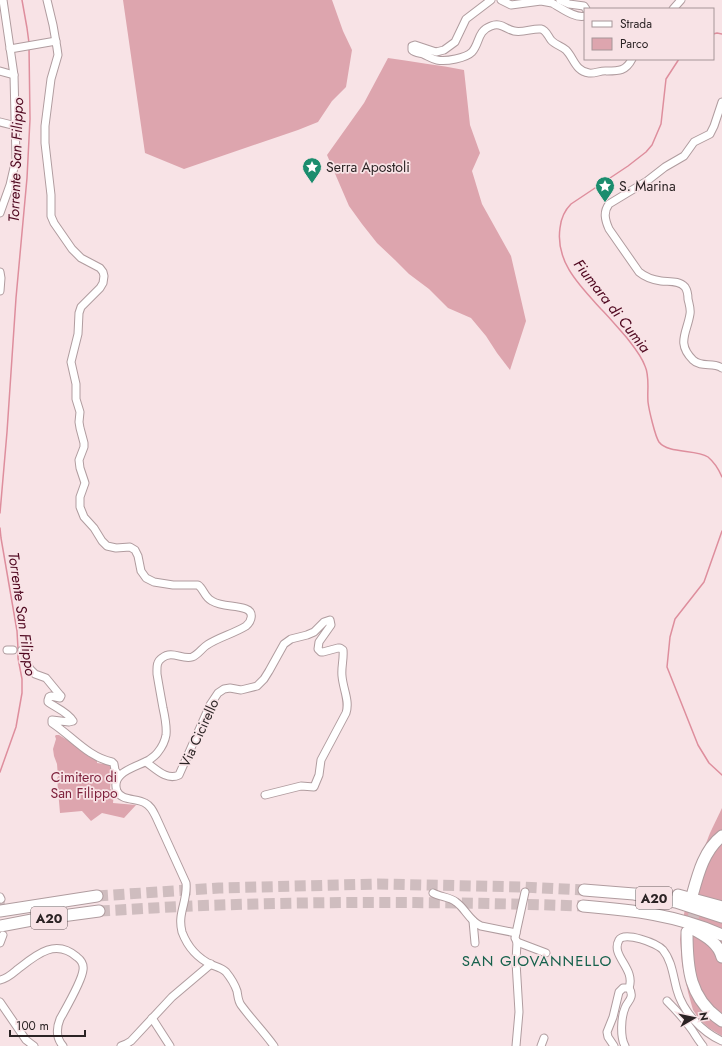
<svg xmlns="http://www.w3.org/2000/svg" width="722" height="1046" viewBox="0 0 722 1046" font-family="Jost,sans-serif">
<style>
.green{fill:#dda5ae}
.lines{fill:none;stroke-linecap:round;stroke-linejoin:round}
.stream{stroke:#de8e9d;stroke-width:1.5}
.minor-tunnel{stroke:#cfbdbf;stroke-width:7;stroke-dasharray:7 3.5;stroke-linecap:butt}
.highway-tunnel{stroke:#cfbdbf;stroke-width:11;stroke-dasharray:11 5.5;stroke-linecap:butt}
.minor-casing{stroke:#b09c9f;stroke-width:9}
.highway-casing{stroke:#b09c9f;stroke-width:13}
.minor{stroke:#fff;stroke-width:7}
.highway{stroke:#fff;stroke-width:11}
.labels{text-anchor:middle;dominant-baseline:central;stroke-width:3.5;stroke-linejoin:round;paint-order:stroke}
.shield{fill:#f8e3e6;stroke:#685d5e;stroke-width:1}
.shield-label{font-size:13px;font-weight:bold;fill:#2b2324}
.poi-label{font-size:14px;fill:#2b2324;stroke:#f8e3e6;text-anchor:start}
.street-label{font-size:14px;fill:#2b2324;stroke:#f8e3e6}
.park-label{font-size:14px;fill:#7e213c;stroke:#f8e3e6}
.water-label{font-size:15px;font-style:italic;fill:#4f071f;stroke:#f8e3e6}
.neighbourhood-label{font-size:15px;letter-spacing:1px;fill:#16614c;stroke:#f8e3e6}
</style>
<rect width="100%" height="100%" fill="#f8e3e6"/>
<g class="green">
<path d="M 123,0 L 332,0 L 343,31 L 352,50 L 346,87 L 332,101 L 318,122 L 298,130 L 184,169 L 145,153 Z"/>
<path d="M 388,58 C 413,62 439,65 464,70 L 470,125 L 480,153 L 472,171 L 482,204 L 511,256 L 526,321 L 510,370 L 497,353 L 486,336 L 471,318 L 448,308 L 429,289 L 409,274 L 395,260 L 377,243 L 362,224 L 349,206 L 327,155 L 364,103 Z"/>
<path d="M 56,735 L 59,735 L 82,749 L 97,760 L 97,763 L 112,765 L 110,789 L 112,790 L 112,791 L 114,792 L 113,803 L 136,805 L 124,818 L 102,813 L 91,821 L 82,811 L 60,813 L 57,778 L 58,777 L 57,764 L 54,756 L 53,749 L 56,739 L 55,736 Z"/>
<path d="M 722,808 L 722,1036 L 709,1028 L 699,1019 L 693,1010 L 688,992 L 682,964 L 680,939 L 688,890 L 710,833 Z"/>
</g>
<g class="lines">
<g class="stream">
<path d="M 22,0 L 27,28 L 29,43"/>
<path d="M 713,34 L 717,33 L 722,34"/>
<path d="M 679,59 L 666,79 L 661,124 L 652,145 L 646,152 L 628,166 L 571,204 C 564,211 561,218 560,228 C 555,262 580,286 601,309 C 610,318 618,328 627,338 C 634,347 641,355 645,366 C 650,377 647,390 648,402 C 649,410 655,436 659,442 C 668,454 696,449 708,457 C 714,462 719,470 722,477"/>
<path d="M 0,513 L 7,432 L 16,298 L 27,178 L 30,119 L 29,47"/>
<path d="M 0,528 L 1,538 L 17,631 L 18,649 L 18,658 L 22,679 L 22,693 L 16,727 L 0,772"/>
<path d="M 722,531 L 704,582 L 675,619 L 670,637 L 667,667 L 698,745 L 709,763 L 722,775"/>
</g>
<path class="minor-tunnel" d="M 1,899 L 3,928"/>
<g class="highway-tunnel">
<path d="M 97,896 L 219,888 L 378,884 L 523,887 L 584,890"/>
<path d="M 99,911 C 139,909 180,906 220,905 C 341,901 462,902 583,906"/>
<path d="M 691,934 L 696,899"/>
</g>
<g class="minor-casing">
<g id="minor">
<path d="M 47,0 L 53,25 L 57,48 L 58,55 L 51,79 L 45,126 L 45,143 L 51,195 L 51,216 L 54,223 L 72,249 L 81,258 L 100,268 L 103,272 L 104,276 L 103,283 L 100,288 L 81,307 L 79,313 L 78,334 L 71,362 L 76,384 L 76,399 L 80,412 L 79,422 L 80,428 L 84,443 L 84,447 L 79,460 L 80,468 L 85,483 L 80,497 L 80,507 L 84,517 L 94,528 L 102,541 L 107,546 L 116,548 L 130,547 L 135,550 L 138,556 L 141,571 L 146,578 L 154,582 L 173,585 L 198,585 C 204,589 204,597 212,601 C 222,607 235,605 246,609 C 254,612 252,621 246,626 C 233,634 219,637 207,645 C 202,648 198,655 192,657 C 182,660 172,650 162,658 C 156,662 157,668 157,674 C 159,686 161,697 163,708 C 165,717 167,726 166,735 C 165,741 162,747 158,752 C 156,755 152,758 149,760 C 137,767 110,772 117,791 C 121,801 137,798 145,803 C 151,806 153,811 156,817 L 186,883 C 188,901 177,913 182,932 C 188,948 197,958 212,965 C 217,967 222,968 226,972 C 230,977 235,985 237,991 C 238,996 238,1001 241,1005 C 252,1020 264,1032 274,1046"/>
<path d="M 491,0 L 466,19 L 455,42 L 444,50 L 436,52 L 415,45 L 412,46 L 412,50 C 415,53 419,53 423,54 C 428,56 432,59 437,60 C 446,62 466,58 472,52 C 480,43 477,31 491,26 C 501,22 505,29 514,31 C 523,33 533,28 541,29 C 546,30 548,36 551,40 C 555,45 562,46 566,50 C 574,58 575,71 589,73 C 595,74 601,70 607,71 C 619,71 626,71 632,59"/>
<path d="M 501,0 L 511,5 L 541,1 L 552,3 C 560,7 575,19 585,16"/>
<path d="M 560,0 L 569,4 L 584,6 L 586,9"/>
<path d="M 673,9 L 681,0"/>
<path d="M 10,49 L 56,41"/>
<path d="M 0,71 L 14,75"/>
<path d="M 722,102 L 714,126 L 710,134 L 694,142 L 684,156 L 665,167 L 647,181 L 609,204 C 603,212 605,220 609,229 L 639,272 C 645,277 654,280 661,281 C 669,282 679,280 685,287 C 687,290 688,295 688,299 C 689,304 691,309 690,314 C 687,333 676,343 693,360 C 701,368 713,362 722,368"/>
<path d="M 0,122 L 16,126"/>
<path d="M 0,213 L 10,185 L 16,159 L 14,75 L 3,0"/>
<path d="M 0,272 L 1,278 L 0,291"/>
<path d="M 7,650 L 13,650"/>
<path d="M 22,650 L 25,653 L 27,663 L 30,669 L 35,674 L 46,678 L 60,695 L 61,696 L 60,698 L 51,696 L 49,697 L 48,700 L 48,702 C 56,708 68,712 73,721 L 69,722 L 52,720 L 52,723 C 72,736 88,757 112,762 L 114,764 L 115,770 L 119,776"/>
<path d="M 146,762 C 156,769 167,781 179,775 L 210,705 L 218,693 L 224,689 L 230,688 L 241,690 L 257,686 L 264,679 L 269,671 L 284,644 L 291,639 L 307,635 L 314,632 L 324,622 L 330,620 L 331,625 L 319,642 L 318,649 L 321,652 L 323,652 L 338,648 L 340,648 L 343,650 C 344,659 341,667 342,676 C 343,689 350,701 346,713 L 321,760 L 319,775 L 314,787 L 301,786 L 265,795"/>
<path d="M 433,893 C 440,897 450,897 456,902 C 466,909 469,921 481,926 L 516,933"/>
<path d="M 0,897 L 1,899"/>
<path d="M 473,921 L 475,943"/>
<path d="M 517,942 L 546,953"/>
<path d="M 0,943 L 3,935"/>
<path d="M 0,980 C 7,979 12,974 18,969 C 36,955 55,938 77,957 C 81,960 84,964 83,970 C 82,981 66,1008 60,1019 C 56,1029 56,1038 63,1046"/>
<path d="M 629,988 C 636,968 610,956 619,940 C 624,931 657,943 663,950 C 672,961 673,976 677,990 C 683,1012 702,1032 722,1041"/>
<path d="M 667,1001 C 676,1010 685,1020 692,1030 C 696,1036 699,1041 703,1046"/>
<path d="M 0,1002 L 26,1040 L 34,1046"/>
<path d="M 152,1018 L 170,1046"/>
<path d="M 121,1046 L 126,1044 L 131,1041 L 172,997 L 211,964"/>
<path d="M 516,1046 L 519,1012 L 516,962 L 517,942 L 515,938 L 516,933 L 525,892"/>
<path d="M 541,1046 L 544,1038"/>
<path d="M 614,1046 L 608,1037 L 607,1032 L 613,1017 L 619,992 L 623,988 L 629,988"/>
<path d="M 625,1046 C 620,1037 621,1017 625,1008 C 626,1004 630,1001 631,997 C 632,993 631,991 629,988"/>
</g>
</g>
<g class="highway-casing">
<g id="highway">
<path d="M 584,890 L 634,894 L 676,902 L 722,917"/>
<path d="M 678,895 L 722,907"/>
<path d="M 692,896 C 698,874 704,850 722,836"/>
<path d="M 583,906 C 632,910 677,915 722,935"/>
<path d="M 0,911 L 97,896"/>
<path d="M 0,926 L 32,920 L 99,911"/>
<path d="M 693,929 C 705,936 718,942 722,957"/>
<path d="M 687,932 C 687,968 689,999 722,1021"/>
</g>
</g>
<use href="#minor" class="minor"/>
<use href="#highway" class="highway"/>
</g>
<defs>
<g id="sight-pin" transform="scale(1)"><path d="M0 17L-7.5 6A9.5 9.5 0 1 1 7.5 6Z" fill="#1b8d6e" stroke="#f8e3e6"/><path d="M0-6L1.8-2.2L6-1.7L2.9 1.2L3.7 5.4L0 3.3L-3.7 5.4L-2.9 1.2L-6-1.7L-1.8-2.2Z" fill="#fff"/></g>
</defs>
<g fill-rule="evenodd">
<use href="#sight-pin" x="312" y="167"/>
<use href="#sight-pin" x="605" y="186"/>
</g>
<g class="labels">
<g class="shield">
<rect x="636" y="887" width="36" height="22" rx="3"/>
<rect x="31" y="907" width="36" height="22" rx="3"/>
</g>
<g class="shield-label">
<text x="654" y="898">A20</text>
<text x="49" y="918">A20</text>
</g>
<g class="poi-label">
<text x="326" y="167">Serra Apostoli</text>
<text x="619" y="186">S. Marina</text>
</g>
<g class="street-label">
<text transform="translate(199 733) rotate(-65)">Via Cicirello</text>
</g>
<g class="park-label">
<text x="84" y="777">Cimitero di<tspan x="84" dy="16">San Filippo</tspan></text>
</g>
<g class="water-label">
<text transform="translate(16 160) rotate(-88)">Torrente San Filippo</text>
<text transform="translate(612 306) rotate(52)">Fiumara di Cumia</text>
<text transform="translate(22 614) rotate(82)">Torrente San Filippo</text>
</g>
<g class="neighbourhood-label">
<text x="537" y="961">SAN GIOVANNELLO</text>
</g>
</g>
<rect x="584" y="8" width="130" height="52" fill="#f8e3e6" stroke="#a69698"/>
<rect x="592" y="21" width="20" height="6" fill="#ffffff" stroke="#a69698"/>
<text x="620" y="28" font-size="12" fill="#2b2324">Strada</text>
<rect x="592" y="38" width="20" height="12" fill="#dda5ae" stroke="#a69698"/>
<text x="620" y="48" font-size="12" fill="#2b2324">Parco</text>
<g transform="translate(694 1018) rotate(81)" stroke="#f8e3e6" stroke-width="3" paint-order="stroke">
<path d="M0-3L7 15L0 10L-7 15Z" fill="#2b2324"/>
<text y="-6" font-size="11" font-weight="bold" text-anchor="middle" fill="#2b2324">N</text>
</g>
<path d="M10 1030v6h75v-6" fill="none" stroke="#2b2324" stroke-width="2"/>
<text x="16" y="1030" font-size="12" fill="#2b2324" stroke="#f8e3e6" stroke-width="3" paint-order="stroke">100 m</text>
</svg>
